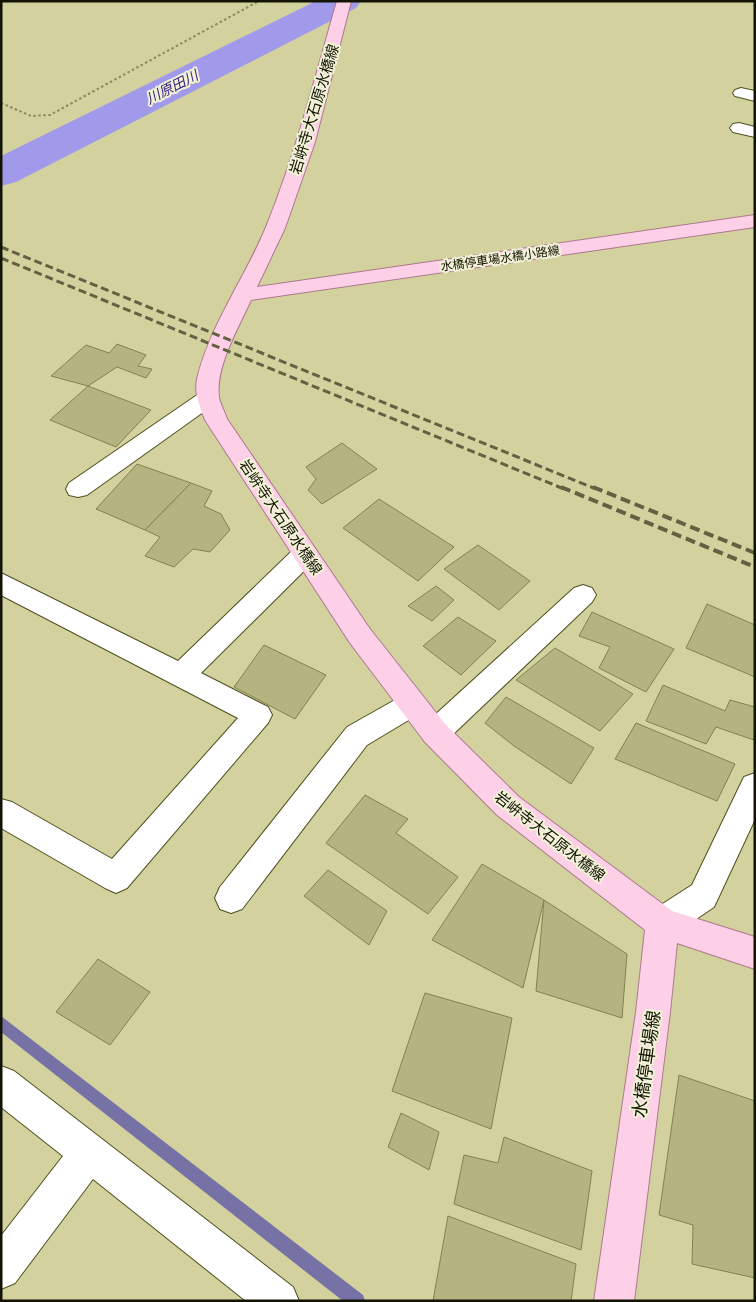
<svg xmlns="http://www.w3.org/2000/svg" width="756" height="1302" viewBox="0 0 756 1302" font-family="'IBM Plex Sans','Noto Sans JP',sans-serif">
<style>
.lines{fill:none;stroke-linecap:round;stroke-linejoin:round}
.stream{fill:#7672a5;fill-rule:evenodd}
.river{fill:#a19aeb;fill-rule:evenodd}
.building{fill:#b4b481;stroke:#828150}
.minor-casing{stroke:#504f1e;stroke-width:2}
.major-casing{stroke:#ac798d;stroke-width:2}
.path{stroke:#898962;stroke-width:2;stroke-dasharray:2.5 2.5;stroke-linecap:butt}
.minor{fill:#fff;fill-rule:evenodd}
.major{fill:#fed0e8;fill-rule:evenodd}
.rail-far1{stroke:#626242;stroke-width:3;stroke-dasharray:8 4;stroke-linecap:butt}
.rail{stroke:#626242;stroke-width:4;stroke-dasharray:10 5;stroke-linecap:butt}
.labels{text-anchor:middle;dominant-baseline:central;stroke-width:4;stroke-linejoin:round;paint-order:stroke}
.far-street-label{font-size:12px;fill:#131302;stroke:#f1f2d7}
.far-water-label{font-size:14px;font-style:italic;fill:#38207d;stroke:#f1f2d7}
.street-label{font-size:15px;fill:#131302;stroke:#f1f2d7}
.near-street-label{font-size:18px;fill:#131302;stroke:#f1f2d7}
</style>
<rect width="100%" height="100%" fill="#d3d29e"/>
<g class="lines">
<path class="stream" d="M 1,1016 L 363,1295 L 365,1301 L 343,1301 L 1,1032 Z"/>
<path class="river" d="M 316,1 L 361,1 L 356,8 L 16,182 L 1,186 L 1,156 Z"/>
</g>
<g class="building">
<path d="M 117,344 L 146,355 L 138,366 L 152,369 L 146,378 L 117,367 L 88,386 L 51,376 L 86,345 L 109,353 Z"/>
<path d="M 88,386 L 151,410 L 116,447 L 50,420 Z"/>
<path d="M 342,443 L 377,469 L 322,504 L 308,490 L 316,479 L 306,467 Z"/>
<path d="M 137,464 L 191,483 L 145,530 L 96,509 Z"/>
<path d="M 191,483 L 212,491 L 204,506 L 221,514 L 230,530 L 210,552 L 193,549 L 174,567 L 145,556 L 160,537 L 145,530 Z"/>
<path d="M 379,499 L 454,547 L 418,581 L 343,528 Z"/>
<path d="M 478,545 L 530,581 L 499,610 L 444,569 Z"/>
<path d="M 436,586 L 454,600 L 432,621 L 408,606 Z"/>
<path d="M 707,604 L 755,625 L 755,677 L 686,648 Z"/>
<path d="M 592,612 L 674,649 L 646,692 L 599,668 L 610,647 L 579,636 Z"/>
<path d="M 458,617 L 496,641 L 461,675 L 423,646 Z"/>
<path d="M 264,645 L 326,675 L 295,719 L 234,687 Z"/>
<path d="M 555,648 L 633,694 L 600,731 L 516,680 Z"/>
<path d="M 663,685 L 725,711 L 730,700 L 755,707 L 754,740 L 716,727 L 706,744 L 646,721 Z"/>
<path d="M 506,697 L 594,748 L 571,784 L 514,746 L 485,723 Z"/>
<path d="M 636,723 L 735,764 L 717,801 L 615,759 Z"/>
<path d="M 365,795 L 408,819 L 396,833 L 458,877 L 428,914 L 326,843 Z"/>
<path d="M 482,864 L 544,900 L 523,988 L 432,940 Z"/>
<path d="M 328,870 L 387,911 L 369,945 L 304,896 Z"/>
<path d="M 544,900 L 627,954 L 622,1018 L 536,991 Z"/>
<path d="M 98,959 L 150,992 L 110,1045 L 56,1012 Z"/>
<path d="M 425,993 L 512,1018 L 491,1129 L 392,1091 Z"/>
<path d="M 679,1075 L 755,1101 L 755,1278 L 692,1264 L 693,1225 L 659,1215 Z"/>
<path d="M 401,1113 L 439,1132 L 429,1170 L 388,1147 Z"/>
<path d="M 504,1137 L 592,1171 L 581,1250 L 454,1204 L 464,1155 L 498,1163 Z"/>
<path d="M 448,1216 L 576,1264 L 571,1301 L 433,1301 Z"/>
</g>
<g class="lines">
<g class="minor-casing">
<g id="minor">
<path d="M 741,88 L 755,91 L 755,101 L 735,96 L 733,93 L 735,90 Z"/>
<path d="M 739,123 L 755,127 L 755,137 L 733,132 L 730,128 L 733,124 Z"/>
<path d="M 208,391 L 216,393 L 219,398 L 216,403 L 87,495 L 78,497 L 69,495 L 66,489 L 69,483 L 200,393 Z"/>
<path d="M 305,545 L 314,547 L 318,554 L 314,561 L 201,673 L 268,707 L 272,715 L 268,723 L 127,888 L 116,893 L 105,888 L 1,828 L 1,799 L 12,802 L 112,859 L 238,718 L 1,595 L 1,573 L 178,661 L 296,547 Z"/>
<path d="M 583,585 L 592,588 L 596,595 L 592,602 L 445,742 L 435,745 L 425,742 L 420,733 L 425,724 L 574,588 Z"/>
<path d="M 412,692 L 422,696 L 426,704 L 422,712 L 367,745 L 242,909 L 231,913 L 220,909 L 215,898 L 220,887 L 347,727 L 402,696 Z"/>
<path d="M 755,773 L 755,819 L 714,907 L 674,934 L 662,939 L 650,934 L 646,923 L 650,912 L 692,885 L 744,777 Z"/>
<path d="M 1,1066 L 14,1071 L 293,1287 L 299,1301 L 246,1301 L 93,1179 L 15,1283 L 1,1289 L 1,1236 L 63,1156 L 1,1107 Z"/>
</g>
</g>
<g class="major-casing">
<path id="major" d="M 337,1 L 351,1 L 315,142 L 285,228 L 257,287 L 755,215 L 755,227 L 251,300 C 239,327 215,367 219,397 C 220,404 225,412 227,419 L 370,629 L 445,724 L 519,797 L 672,911 L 755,937 L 755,969 L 677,943 L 670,1012 L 634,1301 L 594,1301 L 636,1012 L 645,930 L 497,815 L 425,742 L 350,643 L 205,420 C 200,407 194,394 197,379 C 210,325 245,278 266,227 C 296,153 315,77 337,1 Z"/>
</g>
<path class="path" d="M 1,103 L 31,116 L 50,115 L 259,1"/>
<use href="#minor" class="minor"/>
<use href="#major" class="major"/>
<g class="rail-far1">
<path d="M 1,247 L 596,489"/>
<path d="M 1,258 L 564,489"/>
</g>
<g class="rail">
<path d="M 561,487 L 755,567"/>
<path d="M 593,487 L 755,553"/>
</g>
</g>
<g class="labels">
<g class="far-street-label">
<text transform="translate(500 258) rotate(-8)">水橋停車場水橋小路線</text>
</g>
<g class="far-water-label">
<text transform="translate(172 87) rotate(-27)">川原田川</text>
</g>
<g class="street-label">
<text transform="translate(314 109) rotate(-73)">岩峅寺大石原水橋線</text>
<text transform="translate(281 517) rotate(56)">岩峅寺大石原水橋線</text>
<text transform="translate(550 836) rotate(38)">岩峅寺大石原水橋線</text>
</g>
<g class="near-street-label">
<text transform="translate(646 1064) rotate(-82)">水橋停車場線</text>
</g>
</g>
<rect width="756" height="1302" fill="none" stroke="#131302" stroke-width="5"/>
</svg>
